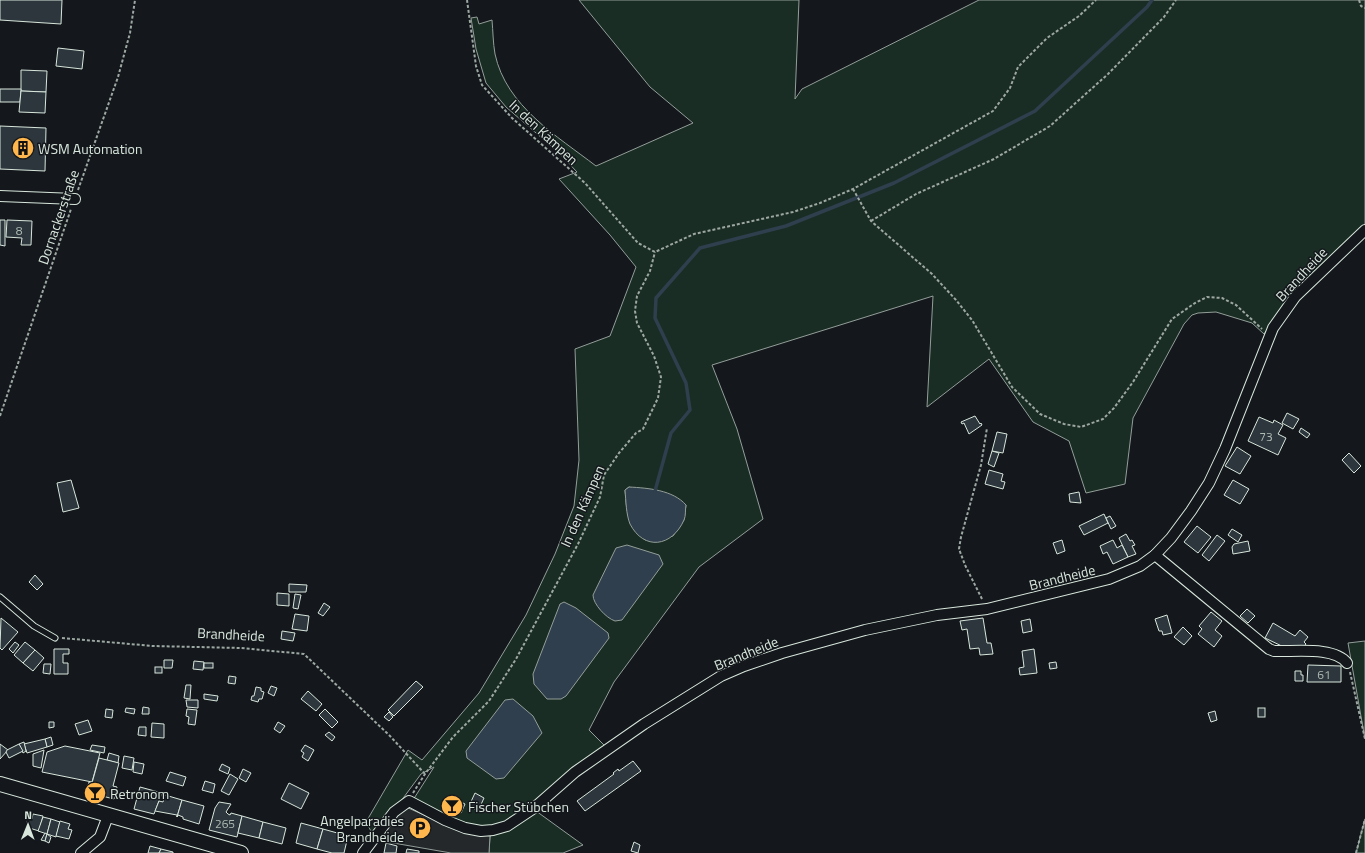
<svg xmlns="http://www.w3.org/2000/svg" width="1365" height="853" viewBox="0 0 1365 853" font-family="'Titillium Web',sans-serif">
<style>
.green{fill:#1a2d24;stroke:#939e99;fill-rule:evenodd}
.parking{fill:#24282b;stroke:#939e99}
.water{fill:#2f3f4d;stroke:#939e99}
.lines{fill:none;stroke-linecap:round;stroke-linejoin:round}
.stream{stroke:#2f3f4d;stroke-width:3.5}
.building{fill:#2c363c;stroke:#d8e6dc}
.service-casing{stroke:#d8e6dc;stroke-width:7}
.minor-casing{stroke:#d8e6dc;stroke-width:12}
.secondary-casing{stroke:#d8e6dc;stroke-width:16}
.path{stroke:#9da8a2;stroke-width:2;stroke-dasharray:3 2;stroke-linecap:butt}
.service{stroke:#14181c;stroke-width:5}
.minor{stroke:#14181c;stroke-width:10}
.secondary{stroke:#14181c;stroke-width:14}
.labels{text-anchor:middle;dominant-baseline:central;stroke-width:3;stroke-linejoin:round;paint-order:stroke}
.number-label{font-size:12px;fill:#adbab4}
.street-label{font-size:14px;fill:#d8e6dc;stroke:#14181c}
.poi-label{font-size:14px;fill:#d8e6dc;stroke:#14181c;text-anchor:start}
</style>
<rect width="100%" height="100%" fill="#14181c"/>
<g class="green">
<path d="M 579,0 L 799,0 L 795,99 L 802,89 L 979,0 L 1365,0 L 1365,225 L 1293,295 L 1264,334 L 1252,323 L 1216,312 L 1198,313 L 1192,315 L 1184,324 L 1133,418 L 1125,484 L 1086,493 L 1069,441 L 1033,422 L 989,359 L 927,407 L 933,296 L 712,365 L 737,429 L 763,519 L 699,567 L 614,682 L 589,730 L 606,747 L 504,825 L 474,826 L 448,818 L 413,800 L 434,767 L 421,774 L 401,801 L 372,833 L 366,822 L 408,750 L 422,760 L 479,693 L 526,615 L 555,554 L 574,506 L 579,460 L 575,349 L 610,336 L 636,267 L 610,235 L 559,179 L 577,172 L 558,152 L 506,107 L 486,83 L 476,49 L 471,18 L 477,17 L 479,24 L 492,20 C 493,31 493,43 495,54 C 506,106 557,136 596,166 L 693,123 L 650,87 ZM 629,487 L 686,505 L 684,520 L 673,536 L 645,540 C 627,523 627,514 625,490 Z"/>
<path d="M 1365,641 L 1365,739 L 1348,643 Z"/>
<path d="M 536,811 L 583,845 L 563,853 L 489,853 L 490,836 L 507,831 Z"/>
<path d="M 1365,819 L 1365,853 L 1356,853 Z"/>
</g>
<path class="parking" d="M 406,807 L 462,832 L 490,836 L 489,853 L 451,853 L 376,840 Z"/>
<g class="water">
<path d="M 629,487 C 648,488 673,490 686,505 C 685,510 686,516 684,520 C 672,547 644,551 630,524 C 626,514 626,501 625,490 Z"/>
<path d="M 627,545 L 659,555 L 663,564 L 622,620 L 615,621 C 606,618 593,604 593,595 L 616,548 Z"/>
<path d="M 564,602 L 576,608 L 608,633 L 609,638 L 566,696 L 561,699 L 547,699 L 534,684 L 533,674 L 560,604 Z"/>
<path d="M 513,699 L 533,716 L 542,733 L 504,778 L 496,779 L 467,758 L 466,751 L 505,700 Z"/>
</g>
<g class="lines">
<path class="stream" d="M 655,491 L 671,433 L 690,410 L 686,383 L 655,318 L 656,298 L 700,248 L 786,226 L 894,183 L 1035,111 L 1147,7 L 1152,0"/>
</g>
<g class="building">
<path d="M 0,0 L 62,0 L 61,24 L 0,20 Z"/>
<path d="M 58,48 L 84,51 L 82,69 L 56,66 Z"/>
<path d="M 21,70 L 47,71 L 46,92 L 21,91 Z"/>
<path d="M 0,89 L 21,89 L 20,102 L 0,102 Z"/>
<path d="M 21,91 L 46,92 L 45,113 L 19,112 Z"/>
<path d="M 0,126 L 46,128 L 45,171 L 0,169 Z"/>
<path d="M 0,220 L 5,220 L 5,246 L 0,245 Z"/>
<path d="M 7,220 L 32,221 L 31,245 L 21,245 L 22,238 L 6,237 Z"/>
<path d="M 1287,413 L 1299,419 L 1293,429 L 1282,423 Z"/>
<path d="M 975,416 L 980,424 L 981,423 L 982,425 L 969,434 L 964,423 L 962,424 L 961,422 Z"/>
<path d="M 1259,417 L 1273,423 L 1274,420 L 1283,425 L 1278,434 L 1286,438 L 1278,455 L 1248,441 Z"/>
<path d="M 1301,428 L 1310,434 L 1307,438 L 1299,432 Z"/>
<path d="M 997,432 L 1007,434 L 1003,453 L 992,451 Z"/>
<path d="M 1237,447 L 1251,456 L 1240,474 L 1225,466 Z"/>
<path d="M 992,451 L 999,453 L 994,467 L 988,464 Z"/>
<path d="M 1349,453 L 1361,466 L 1354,473 L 1342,460 Z"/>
<path d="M 989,470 L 1003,474 L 1001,481 L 1005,482 L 1003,489 L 985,484 Z"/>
<path d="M 71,480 L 79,508 L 63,512 L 57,483 Z"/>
<path d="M 1233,480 L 1249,489 L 1240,504 L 1224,495 Z"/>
<path d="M 1079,492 L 1081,503 L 1070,502 L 1069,494 Z"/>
<path d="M 1104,514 L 1108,523 L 1084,535 L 1079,526 Z"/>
<path d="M 1110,516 L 1116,526 L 1111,529 L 1106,518 Z"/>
<path d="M 1197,526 L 1211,537 L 1198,553 L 1184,542 Z"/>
<path d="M 1232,529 L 1242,535 L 1238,542 L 1228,535 Z"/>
<path d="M 1126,534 L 1130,541 L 1132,540 L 1135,545 L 1132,546 L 1136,554 L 1128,557 L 1119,538 Z"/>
<path d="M 1217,535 L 1225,541 L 1209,561 L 1202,555 Z"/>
<path d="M 1062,540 L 1065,551 L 1057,554 L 1053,543 Z"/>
<path d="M 1113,540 L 1117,548 L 1122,545 L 1128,557 L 1113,564 L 1107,552 L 1103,554 L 1100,546 Z"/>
<path d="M 1248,541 L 1250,551 L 1233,554 L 1232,547 L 1234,544 Z"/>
<path d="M 35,575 L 43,584 L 37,590 L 29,582 Z"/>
<path d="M 289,584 L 307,585 L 306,592 L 289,592 Z"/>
<path d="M 277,593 L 289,594 L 289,606 L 277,605 Z"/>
<path d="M 295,594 L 301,595 L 298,609 L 293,608 Z"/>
<path d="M 324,603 L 330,607 L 323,616 L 318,613 Z"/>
<path d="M 1247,609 L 1255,616 L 1248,623 L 1240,616 Z"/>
<path d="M 1211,612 L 1222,621 L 1215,630 L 1222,636 L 1214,647 L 1198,634 L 1202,629 L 1199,626 Z"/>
<path d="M 295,614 L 309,616 L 307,631 L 292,629 Z"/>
<path d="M 1167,615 L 1172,633 L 1163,635 L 1162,631 L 1159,631 L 1155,619 Z"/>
<path d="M 1,618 L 18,632 L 2,650 L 0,648 Z"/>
<path d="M 983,618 L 987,643 L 991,643 L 993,654 L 980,655 L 979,648 L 970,649 L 967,629 L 962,630 L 960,621 Z"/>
<path d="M 1030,619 L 1032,631 L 1023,633 L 1021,621 Z"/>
<path d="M 1273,623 L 1295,636 L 1300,630 L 1308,637 L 1304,642 L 1306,644 L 1302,649 L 1288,649 L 1265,638 Z"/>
<path d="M 1183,627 L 1192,636 L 1184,645 L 1174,637 Z"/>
<path d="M 282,631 L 295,633 L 293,641 L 281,639 Z"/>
<path d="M 15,642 L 19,645 L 13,653 L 9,649 Z"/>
<path d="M 25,642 L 35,650 L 23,663 L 14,655 Z"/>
<path d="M 54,649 L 69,649 L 69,654 L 63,654 L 63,663 L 68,663 L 68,674 L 54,674 Z"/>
<path d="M 1034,649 L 1037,673 L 1020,675 L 1019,668 L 1024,667 L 1022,651 Z"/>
<path d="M 35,650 L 44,658 L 33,671 L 23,663 Z"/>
<path d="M 164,660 L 173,660 L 172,668 L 164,668 Z"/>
<path d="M 194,661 L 204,662 L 203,670 L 193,669 Z"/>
<path d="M 1056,662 L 1057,668 L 1050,669 L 1049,663 Z"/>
<rect x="204" y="663" width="9" height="5"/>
<path d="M 44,664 L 51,664 L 50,674 L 43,673 Z"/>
<path d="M 1308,665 L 1341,666 L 1341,682 L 1307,682 Z"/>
<rect x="155" y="667" width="7" height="6"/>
<path d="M 1295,671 L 1301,671 L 1301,675 L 1303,675 L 1303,681 L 1295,681 Z"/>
<path d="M 229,676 L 236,677 L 235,684 L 228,683 Z"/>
<path d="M 416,681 L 423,687 L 394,716 L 388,710 Z"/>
<path d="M 186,685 L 191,685 L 190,699 L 184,698 Z"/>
<path d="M 271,686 L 277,688 L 274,696 L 268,693 Z"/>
<path d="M 256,687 L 261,688 L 261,691 L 264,692 L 262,699 L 259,699 L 258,702 L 251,700 L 252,696 L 254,696 Z"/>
<path d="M 308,691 L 322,704 L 316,711 L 301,699 Z"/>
<path d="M 204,694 L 218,696 L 217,701 L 204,699 Z"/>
<path d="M 186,700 L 198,700 L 198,708 L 187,707 Z"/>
<path d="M 143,707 L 149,708 L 149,714 L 142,714 Z"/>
<path d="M 126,708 L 135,709 L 134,714 L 125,712 Z"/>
<rect x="1258" y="708" width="7" height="9"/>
<path d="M 106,709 L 113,710 L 112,718 L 105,717 Z"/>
<path d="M 187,709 L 197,710 L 195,725 L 188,724 L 189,717 L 186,716 Z"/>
<path d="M 325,709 L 338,722 L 332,728 L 319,715 Z"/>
<path d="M 1215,711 L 1217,720 L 1211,722 L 1208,713 Z"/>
<path d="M 389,712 L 393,717 L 389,721 L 384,717 Z"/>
<path d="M 88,720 L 92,731 L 79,735 L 75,724 Z"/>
<path d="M 49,722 L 54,722 L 54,727 L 49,728 Z"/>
<path d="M 278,722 L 285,726 L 280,733 L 274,729 Z"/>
<path d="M 152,723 L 164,724 L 164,738 L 151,737 Z"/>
<path d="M 139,727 L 146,727 L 146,736 L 138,735 Z"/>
<path d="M 329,732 L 335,737 L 332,741 L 325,735 Z"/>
<path d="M 51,737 L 53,745 L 47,747 L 45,739 Z"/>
<path d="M 45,739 L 47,747 L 27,753 L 24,744 Z"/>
<path d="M 24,742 L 26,751 L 23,753 L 19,744 Z"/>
<path d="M 0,744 L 8,750 L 0,759 Z"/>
<path d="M 19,744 L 23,751 L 9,758 L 6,752 L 7,750 Z"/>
<path d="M 92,745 L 105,747 L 104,753 L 90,750 Z"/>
<path d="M 305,745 L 314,750 L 308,761 L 302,757 L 304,753 L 301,751 Z"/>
<path d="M 65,746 L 100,753 L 92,782 L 42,772 L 47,752 Z"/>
<path d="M 44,750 L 41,768 L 33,766 L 33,754 Z"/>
<path d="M 109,753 L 119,756 L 118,763 L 107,760 Z"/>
<path d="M 124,756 L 134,758 L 132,770 L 122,768 Z"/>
<path d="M 99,758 L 119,763 L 113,786 L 117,787 L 114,799 L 86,792 L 89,782 L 92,783 Z"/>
<path d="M 633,761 L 641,771 L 585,811 L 577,801 L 614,774 L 613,773 L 618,769 L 619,771 Z"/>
<path d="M 134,762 L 144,764 L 142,774 L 133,772 Z"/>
<path d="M 222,764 L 230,768 L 228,774 L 219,770 Z"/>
<path d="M 243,769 L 251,773 L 246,782 L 239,778 Z"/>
<path d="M 170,772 L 186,777 L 183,786 L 166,781 Z"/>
<path d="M 230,774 L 238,779 L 229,795 L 221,791 Z"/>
<path d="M 205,781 L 215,784 L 213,793 L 202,790 Z"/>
<path d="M 289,783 L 309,793 L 301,809 L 281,799 Z"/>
<path d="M 140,787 L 162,793 L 154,814 L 134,809 Z"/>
<path d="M 475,793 L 484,798 L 478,811 L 469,806 Z"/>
<path d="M 165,795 L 182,800 L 177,817 L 177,815 L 155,811 L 159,801 L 163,802 Z"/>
<path d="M 451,797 L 465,804 L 461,813 L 446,806 Z"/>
<path d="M 182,800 L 204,806 L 199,824 L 183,819 L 183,817 L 178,815 L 177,817 Z"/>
<path d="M 219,802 L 231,804 L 226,812 L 228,814 L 230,815 L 231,813 L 242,816 L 237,837 L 209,830 L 215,808 Z"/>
<path d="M 33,814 L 43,816 L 39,831 L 26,827 L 28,818 L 32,819 Z"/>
<path d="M 242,816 L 263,822 L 259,838 L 238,833 Z"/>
<path d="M 43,817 L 51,819 L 47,834 L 38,831 Z"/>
<path d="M 51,819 L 60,822 L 56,837 L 47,834 Z"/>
<path d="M 60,821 L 70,824 L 68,829 L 72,830 L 69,839 L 56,836 Z"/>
<path d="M 263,822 L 286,828 L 282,844 L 259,838 Z"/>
<path d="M 301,823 L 323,829 L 317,849 L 296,843 Z"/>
<path d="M 323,829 L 348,836 L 344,853 L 332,853 L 317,849 Z"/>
<path d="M 45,833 L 47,834 L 45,841 L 41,840 Z"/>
<path d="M 47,834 L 51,837 L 49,843 L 45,841 Z"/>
<path d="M 634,842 L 640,845 L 638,853 L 631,851 Z"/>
<path d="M 386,843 L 397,846 L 396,853 L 384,853 Z"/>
<path d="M 150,846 L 161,849 L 159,853 L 148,853 Z"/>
<path d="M 161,849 L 173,852 L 173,853 L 159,853 Z"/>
<path d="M 407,849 L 419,851 L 419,853 L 406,853 Z"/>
</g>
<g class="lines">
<g class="service-casing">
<path id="service" d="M 0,597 L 34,626 L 55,638"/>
</g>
<g class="minor-casing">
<g id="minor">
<path d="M 0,196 L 75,199"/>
<path d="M 1155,555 L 1269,649 L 1274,651 C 1294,652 1334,646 1347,663"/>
<path d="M 81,853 L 100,837 L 108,816"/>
<path d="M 363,853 L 394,812 L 409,801 L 445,820 L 465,828 L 481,831 L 493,830 L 507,826 L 534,808 L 575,772 L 644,724 L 721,676 L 744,666 L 782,653 L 865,630 L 937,615 L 987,609 L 1109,579 L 1140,566 L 1155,555 L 1171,538 L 1191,511 L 1209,483 L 1225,449 L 1273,328 L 1295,297 L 1365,230"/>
</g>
</g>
<g class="secondary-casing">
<path id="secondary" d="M 0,784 L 241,853"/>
</g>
<g class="path">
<path d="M 467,0 L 476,66 L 482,85 L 512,118 L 585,183 L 638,243 L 655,252 L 694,234 L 793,212 L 820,203 L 853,189 L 993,111 L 1010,88 L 1018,67 L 1047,38 L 1079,16 L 1096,0"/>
<path d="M 1359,0 L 1361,6 L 1365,8"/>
<path d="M 853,189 L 871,221 L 932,274 L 956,300 L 972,320 L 1012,387 L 1040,414 L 1064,424 L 1081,427 L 1103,419 L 1114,408 L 1133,382 L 1172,319 L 1195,303 L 1207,297 L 1222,298 L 1236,305 L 1262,329"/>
<path d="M 78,190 L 118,77 L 130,33 L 135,0"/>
<path d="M 871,221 L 916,194 L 994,159 L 1050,126 L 1108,74 L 1164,17 L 1176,0"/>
<path d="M 0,416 L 71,209"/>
<path d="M 982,599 L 965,565 L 959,549 L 961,537 L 981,465 L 987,428"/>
<path d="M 62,638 L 153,646 L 241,648 L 304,654 L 390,736 L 425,774"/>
<path d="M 1350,672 L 1365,739"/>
<path d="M 413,793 L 425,774 L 453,737 L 489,701 L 516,659 L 578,544 L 600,497 L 604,475 L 619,453 L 636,433 L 643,429 L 658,398 L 661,377 L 654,356 L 637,323 L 635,311 L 637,296 L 650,271 L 655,252"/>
<path d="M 1356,853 L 1365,819"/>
</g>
<use href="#service" class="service"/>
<use href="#minor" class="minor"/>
<use href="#secondary" class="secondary"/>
</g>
<defs>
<g id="building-disc" transform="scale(1.15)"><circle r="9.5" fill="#ffb74d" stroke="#14181c"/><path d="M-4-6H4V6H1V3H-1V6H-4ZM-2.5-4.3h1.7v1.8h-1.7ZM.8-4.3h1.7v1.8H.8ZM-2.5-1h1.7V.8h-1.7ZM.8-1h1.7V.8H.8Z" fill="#111"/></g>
<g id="bar-disc" transform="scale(1.15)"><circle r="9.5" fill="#ffb74d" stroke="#14181c"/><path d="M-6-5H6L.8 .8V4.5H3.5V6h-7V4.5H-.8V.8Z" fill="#111"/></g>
<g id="parking-disc" transform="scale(1.15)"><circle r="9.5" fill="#ffb74d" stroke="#14181c"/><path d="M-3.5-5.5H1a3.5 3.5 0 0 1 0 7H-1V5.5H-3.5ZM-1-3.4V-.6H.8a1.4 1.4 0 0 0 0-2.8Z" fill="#111"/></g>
</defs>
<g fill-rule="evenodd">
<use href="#building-disc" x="23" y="148"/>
<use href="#bar-disc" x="95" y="793"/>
<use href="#bar-disc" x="452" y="806"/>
<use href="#parking-disc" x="420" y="828"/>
</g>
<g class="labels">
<g class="number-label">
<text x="19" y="230">8</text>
<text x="1266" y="436">73</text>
<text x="1324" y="674">61</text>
<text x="225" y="823">265</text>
</g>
<g class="street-label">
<text transform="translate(544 132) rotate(43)">In den Kämpen</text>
<text transform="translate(58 217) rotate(-71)">Dornackerstraße</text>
<text transform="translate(1301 274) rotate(-47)">Brandheide</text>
<text transform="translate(582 506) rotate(-66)">In den Kämpen</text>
<text transform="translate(1062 577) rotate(-14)">Brandheide</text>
<text transform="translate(231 634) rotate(3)">Brandheide</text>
<text transform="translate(746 653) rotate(-22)">Brandheide</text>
</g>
<g class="poi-label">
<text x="38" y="148">WSM Automation</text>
<text x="110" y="793">Retronom</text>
<text x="468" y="806">Fischer Stübchen</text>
<text x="404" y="820" text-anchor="end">Angelparadies<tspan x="404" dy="16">Brandheide</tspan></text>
</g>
</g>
<g transform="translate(28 825) rotate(1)" stroke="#14181c" stroke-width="3" paint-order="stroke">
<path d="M0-3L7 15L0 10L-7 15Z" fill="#d8e6dc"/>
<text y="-6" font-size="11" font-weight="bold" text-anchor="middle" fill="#d8e6dc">N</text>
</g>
</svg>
